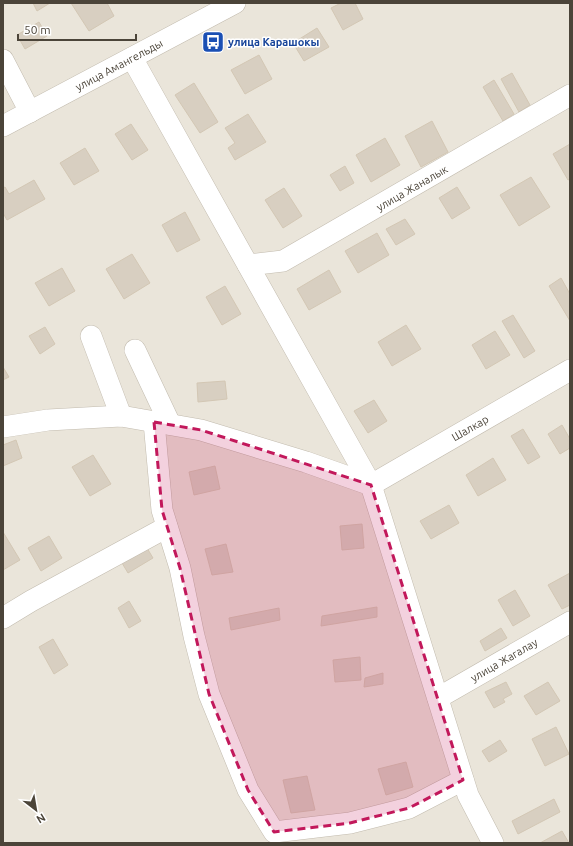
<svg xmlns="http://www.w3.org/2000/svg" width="573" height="846" viewBox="0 0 573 846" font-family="Ubuntu,sans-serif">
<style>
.residential{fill:#eae5da}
.building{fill:#d8cfc1;stroke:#d3c7b4}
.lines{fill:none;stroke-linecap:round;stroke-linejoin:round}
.minor-casing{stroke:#c2bbae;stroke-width:22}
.minor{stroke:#fff;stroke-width:21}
.marked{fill:#c2185b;fill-opacity:0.2;stroke:#c2185b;stroke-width:3;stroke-dasharray:8 5;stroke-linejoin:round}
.labels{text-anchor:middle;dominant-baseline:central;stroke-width:3;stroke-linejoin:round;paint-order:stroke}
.transit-label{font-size:11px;font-weight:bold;fill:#164399;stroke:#fff;text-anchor:start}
.street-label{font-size:11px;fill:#4b4439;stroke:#fff}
</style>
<rect width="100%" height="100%" fill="#f6f3ec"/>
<rect class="residential" x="3" y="3" width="567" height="840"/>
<g class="building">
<path d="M 33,3 L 50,3 L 37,11 Z"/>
<path d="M 71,3 L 107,3 L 114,16 L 89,31 Z"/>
<path d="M 341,3 L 355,3 L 363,19 L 343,30 L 331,8 Z"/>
<path d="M 39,22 L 47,36 L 25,49 L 17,35 Z"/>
<path d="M 317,28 L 329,47 L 304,61 L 293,43 Z"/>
<path d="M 259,55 L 272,79 L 245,94 L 231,70 Z"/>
<path d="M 512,73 L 530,105 L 519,112 L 501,79 Z"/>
<path d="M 494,80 L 514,114 L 503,121 L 483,87 Z"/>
<path d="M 194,83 L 218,122 L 200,133 L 175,95 Z"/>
<path d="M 248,114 L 266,142 L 235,160 L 228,148 L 235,143 L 225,128 Z"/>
<path d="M 432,121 L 448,152 L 421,167 L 405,136 Z"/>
<path d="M 131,124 L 148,150 L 132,160 L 115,134 Z"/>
<path d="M 385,138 L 400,165 L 371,182 L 356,155 Z"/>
<path d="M 570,144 L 570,179 L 568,180 L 553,154 Z"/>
<path d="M 85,148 L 99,171 L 74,185 L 60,163 Z"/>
<path d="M 345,166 L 354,183 L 340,191 L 330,175 Z"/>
<path d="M 531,177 L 550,207 L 519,226 L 500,195 Z"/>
<path d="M 34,180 L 45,199 L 7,220 L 3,213 L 3,188 L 5,187 L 9,194 Z"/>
<path d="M 457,187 L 470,208 L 452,219 L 439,198 Z"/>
<path d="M 284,188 L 302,216 L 283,228 L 265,200 Z"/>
<path d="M 185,212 L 200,240 L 177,252 L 162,225 Z"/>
<path d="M 405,219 L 415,234 L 396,245 L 386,229 Z"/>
<path d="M 377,233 L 389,255 L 358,273 L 345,251 Z"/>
<path d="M 132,254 L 150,283 L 124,299 L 106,269 Z"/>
<path d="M 62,268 L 75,291 L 49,306 L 35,283 Z"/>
<path d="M 329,270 L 341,292 L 309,310 L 297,289 Z"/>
<path d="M 561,278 L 570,294 L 570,321 L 549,286 Z"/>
<path d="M 225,286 L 241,314 L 222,325 L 206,297 Z"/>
<path d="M 513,315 L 535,351 L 524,358 L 502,321 Z"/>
<path d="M 406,325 L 421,349 L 392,366 L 378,342 Z"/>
<path d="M 45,327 L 55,344 L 40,354 L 29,336 Z"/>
<path d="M 495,331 L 510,355 L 486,369 L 472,345 Z"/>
<path d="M 3,367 L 9,377 L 3,380 Z"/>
<path d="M 225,381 L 227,399 L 198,402 L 197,383 Z"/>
<path d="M 374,400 L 387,421 L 368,433 L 354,411 Z"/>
<path d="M 562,425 L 570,439 L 570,448 L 560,454 L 548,434 Z"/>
<path d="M 523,429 L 540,457 L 528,464 L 511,436 Z"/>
<path d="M 16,440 L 22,458 L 3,466 L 3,445 Z"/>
<path d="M 93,455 L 111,484 L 90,496 L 72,467 Z"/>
<path d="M 493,458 L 506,480 L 478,496 L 466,475 Z"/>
<path d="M 215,466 L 220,489 L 194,495 L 189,472 Z"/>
<path d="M 449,505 L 459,523 L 431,539 L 420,521 Z"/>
<path d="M 362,524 L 364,548 L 342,550 L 340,526 Z"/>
<path d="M 3,532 L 20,560 L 3,570 Z"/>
<path d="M 49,536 L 62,558 L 41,571 L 28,548 Z"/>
<path d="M 226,544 L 233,572 L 212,575 L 205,549 Z"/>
<path d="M 147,548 L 153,558 L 128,573 L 122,563 Z"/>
<path d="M 570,573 L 570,605 L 562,609 L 548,585 Z"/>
<path d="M 515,590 L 530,616 L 513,626 L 498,600 Z"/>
<path d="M 129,601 L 141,621 L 129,628 L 118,608 Z"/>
<path d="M 377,607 L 377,617 L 321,626 L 322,616 Z"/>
<path d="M 279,608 L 280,620 L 231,630 L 229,618 Z"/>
<path d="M 501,628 L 507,638 L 485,651 L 480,641 Z"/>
<path d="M 53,639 L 68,665 L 54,674 L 39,647 Z"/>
<path d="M 360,657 L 361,680 L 335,682 L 333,660 Z"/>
<path d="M 383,673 L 383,684 L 364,687 L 365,678 Z"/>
<path d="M 506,682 L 512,694 L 503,699 L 505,702 L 494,708 L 485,692 Z"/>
<path d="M 548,682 L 560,701 L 536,715 L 524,696 Z"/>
<path d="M 556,727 L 569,754 L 545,766 L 532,739 Z"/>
<path d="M 500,740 L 507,751 L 489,762 L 482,751 Z"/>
<path d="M 406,762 L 413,787 L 386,795 L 378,769 Z"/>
<path d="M 307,776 L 315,810 L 291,813 L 283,780 Z"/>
<path d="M 554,799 L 560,812 L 518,834 L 512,821 Z"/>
<path d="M 562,831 L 569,843 L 540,843 Z"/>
</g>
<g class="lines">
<g class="minor-casing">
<g id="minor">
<path d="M 132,58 L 371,485 L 468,795 L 493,843"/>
<path d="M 3,60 L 30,112"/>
<path d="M 3,126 L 235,3"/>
<path d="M 248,265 L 283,261 L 570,95"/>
<path d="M 91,336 L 121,416"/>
<path d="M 135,350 L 170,424"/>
<path d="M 154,422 L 162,510 L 180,568 L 194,636 L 209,694 L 248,790 L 274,832 L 350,823 L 409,808 L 463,780"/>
<path d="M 3,427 L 48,420 L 121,416 L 201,430 L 306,462 L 371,485 L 570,370"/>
<path d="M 3,618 L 31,601 L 167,527"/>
<path d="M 438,698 L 570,622"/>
</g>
</g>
<use href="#minor" class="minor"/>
</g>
<path class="marked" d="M 154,422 L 201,430 L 371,485 L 463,780 L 409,808 L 350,823 L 274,832 L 248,790 L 209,694 L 180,568 L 162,510 Z"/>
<defs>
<g id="bus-square" transform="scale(1.15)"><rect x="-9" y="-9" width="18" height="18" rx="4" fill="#1a4fb4" stroke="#fff"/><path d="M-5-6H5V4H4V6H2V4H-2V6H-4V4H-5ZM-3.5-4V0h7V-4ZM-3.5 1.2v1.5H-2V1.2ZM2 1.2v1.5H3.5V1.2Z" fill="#fff"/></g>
</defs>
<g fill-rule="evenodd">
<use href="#bus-square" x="213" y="42"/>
</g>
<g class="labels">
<g class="transit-label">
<text x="228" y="42">улица Карашокы</text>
</g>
<g class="street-label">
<text transform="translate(119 65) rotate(-28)">улица Амангельды</text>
<text transform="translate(412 188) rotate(-30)">улица Жаналык</text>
<text transform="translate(470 428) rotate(-30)">Шалкар</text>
<text transform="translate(504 660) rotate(-30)">улица Жагалау</text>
</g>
</g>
<rect width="573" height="846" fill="none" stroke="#4b4439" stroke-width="8"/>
<g transform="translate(36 810) rotate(149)" stroke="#ffffff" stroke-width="3" paint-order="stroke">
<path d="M0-3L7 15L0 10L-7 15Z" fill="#4b4439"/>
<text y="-6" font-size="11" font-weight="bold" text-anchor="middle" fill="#4b4439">N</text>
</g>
<path d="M18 34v6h118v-6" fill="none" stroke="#4b4439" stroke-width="2"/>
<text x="24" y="34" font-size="12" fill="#4b4439" stroke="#ffffff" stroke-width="3" paint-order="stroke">50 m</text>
</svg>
